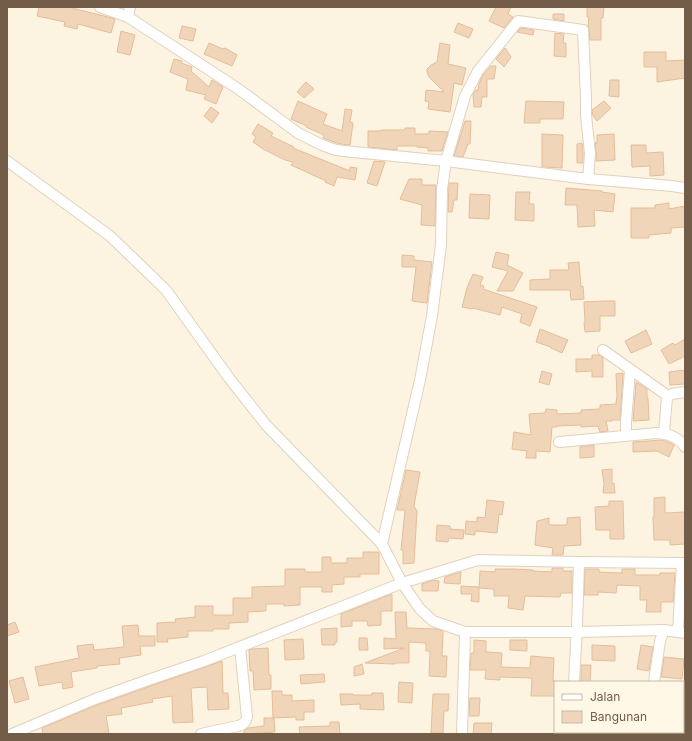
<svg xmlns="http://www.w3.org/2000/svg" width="692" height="741" viewBox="0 0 692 741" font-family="Inter,sans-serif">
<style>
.building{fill:#f1d5b9;stroke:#e4bd99}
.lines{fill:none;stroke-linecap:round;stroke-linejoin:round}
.minor-casing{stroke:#e0d1bd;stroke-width:12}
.minor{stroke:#fff;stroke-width:10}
</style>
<rect width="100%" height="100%" fill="#fcf4e1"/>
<g class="building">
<path d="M 39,7 L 68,7 L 104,16 L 115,19 L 111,33 L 78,24 L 77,29 L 64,26 L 65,22 L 37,16 Z"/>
<path d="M 496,7 L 511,7 L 508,14 L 513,17 L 504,28 L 489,21 Z"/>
<path d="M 587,7 L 604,7 L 603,18 L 601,18 L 601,40 L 590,40 L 589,30 L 588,26 L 589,17 L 587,17 Z"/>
<path d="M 553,14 L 564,14 L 564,21 L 553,19 Z"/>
<path d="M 458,23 L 473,29 L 469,38 L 454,32 Z"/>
<path d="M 182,26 L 196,29 L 193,41 L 179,38 Z"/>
<path d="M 521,28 L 534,30 L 533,35 L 517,32 Z"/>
<path d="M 121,31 L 135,35 L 130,55 L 117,52 Z"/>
<path d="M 555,33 L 564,34 L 563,43 L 566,43 L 566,57 L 554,56 Z"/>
<path d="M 209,43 L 223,49 L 225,48 L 237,55 L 232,66 L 204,54 Z"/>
<path d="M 440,43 L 450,45 L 448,64 L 466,68 L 462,85 L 454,83 L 450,112 L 428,109 L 429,102 L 425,101 L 426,90 L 444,92 L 429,77 L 427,72 L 427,69 L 431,65 L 437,62 Z"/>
<path d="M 505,48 L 511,57 L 504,67 L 496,59 Z"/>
<path d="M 644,52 L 666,52 L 666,61 L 685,60 L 685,78 L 657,82 L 657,67 L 644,67 Z"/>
<path d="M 174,59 L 182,61 L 181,63 L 192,67 L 191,71 L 209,87 L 212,80 L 223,87 L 216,104 L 204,99 L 206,95 L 186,90 L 188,79 L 170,72 Z"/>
<path d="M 491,66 L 496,66 L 494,79 L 487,79 L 487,97 L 482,97 L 481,107 L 474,107 L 473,94 L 476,90 L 478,90 L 479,84 L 483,75 Z"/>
<path d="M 610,80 L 619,80 L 619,97 L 609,96 Z"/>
<path d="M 306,82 L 314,89 L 304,98 L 297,92 Z"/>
<path d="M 298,101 L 327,114 L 323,124 L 342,131 L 345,109 L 352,110 L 350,122 L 353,123 L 350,145 L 340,144 L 323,138 L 324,135 L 306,127 L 307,126 L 291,119 Z"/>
<path d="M 526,101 L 564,102 L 563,119 L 540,119 L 540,123 L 524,123 Z"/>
<path d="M 604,101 L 611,108 L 597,121 L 593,116 L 592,110 Z"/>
<path d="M 211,107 L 219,113 L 212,123 L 204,116 Z"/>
<path d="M 465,121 L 471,121 L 470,144 L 468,144 L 463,157 L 454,156 Z"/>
<path d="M 258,124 L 273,133 L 271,136 L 294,147 L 293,148 L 350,171 L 350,167 L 357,168 L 355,180 L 337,177 L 334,186 L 325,182 L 326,181 L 291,165 L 293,162 L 285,160 L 263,149 L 253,142 L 256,137 L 252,134 Z"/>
<path d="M 405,128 L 415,128 L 415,134 L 429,134 L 429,131 L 448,132 L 442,151 L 428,151 L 428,148 L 417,147 L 417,146 L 397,146 L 397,150 L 368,147 L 368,131 L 380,131 L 381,130 L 405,130 Z"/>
<path d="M 542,134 L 563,135 L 562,168 L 542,167 Z"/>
<path d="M 614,134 L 615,160 L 596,161 L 596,153 L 595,143 L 597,143 L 597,135 Z"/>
<path d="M 582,143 L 583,154 L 583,163 L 577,163 L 577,144 Z"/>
<path d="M 631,145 L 646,145 L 646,153 L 663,152 L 664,175 L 650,176 L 650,166 L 632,167 Z"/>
<path d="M 374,161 L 385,162 L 377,186 L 367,183 Z"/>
<path d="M 409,179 L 422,179 L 422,185 L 436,185 L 435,226 L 421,225 L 422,205 L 400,199 Z"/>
<path d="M 449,183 L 458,183 L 457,200 L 454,200 L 452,212 L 448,212 Z"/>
<path d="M 566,188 L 602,191 L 602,192 L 615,194 L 613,212 L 594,210 L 595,226 L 578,227 L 577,205 L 565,205 Z"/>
<path d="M 516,192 L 530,192 L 529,204 L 534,204 L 534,221 L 515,220 Z"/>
<path d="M 470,194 L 490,195 L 489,219 L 469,218 Z"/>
<path d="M 669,203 L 669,209 L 685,206 L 685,227 L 671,228 L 671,233 L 649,235 L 649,238 L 631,238 L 631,208 L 655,208 L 655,205 Z"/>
<path d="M 496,252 L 509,255 L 507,265 L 523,273 L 513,291 L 497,291 L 508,271 L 492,267 Z"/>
<path d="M 402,255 L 414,256 L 414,260 L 432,262 L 427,303 L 412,301 L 416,267 L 402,267 Z"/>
<path d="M 579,262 L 581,287 L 583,286 L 584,299 L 571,300 L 570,290 L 530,290 L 530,280 L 550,279 L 550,270 L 569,270 L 568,263 Z"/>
<path d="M 473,274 L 483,277 L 480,285 L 484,286 L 483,289 L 537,307 L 530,326 L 520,322 L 522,314 L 502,307 L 500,315 L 473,308 L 472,309 L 462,307 L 467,288 Z"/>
<path d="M 604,301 L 615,301 L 615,316 L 600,316 L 600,331 L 585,332 L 584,322 L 585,322 L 584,302 Z"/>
<path d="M 540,329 L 568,340 L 562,353 L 551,348 L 551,347 L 536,342 Z"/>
<path d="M 646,330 L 652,344 L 631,353 L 625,341 Z"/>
<path d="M 685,339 L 685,356 L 669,364 L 661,350 L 673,343 L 675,345 Z"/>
<path d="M 592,355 L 599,355 L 603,358 L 603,377 L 592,377 L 592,371 L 576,372 L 576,359 L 592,359 Z"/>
<path d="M 685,370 L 685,384 L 670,385 L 669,372 Z"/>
<path d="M 542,371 L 552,374 L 549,385 L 539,382 Z"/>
<path d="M 623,373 L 620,420 L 612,420 L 612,421 L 606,421 L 608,431 L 600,432 L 598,426 L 581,427 L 581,425 L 557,426 L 557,427 L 552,427 L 550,452 L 536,451 L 536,458 L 526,458 L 527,451 L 512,449 L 514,432 L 531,435 L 529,414 L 545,413 L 546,409 L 557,410 L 557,414 L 581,413 L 581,410 L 600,409 L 600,405 L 616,404 L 617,395 L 616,374 Z"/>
<path d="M 636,382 L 647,389 L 647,398 L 648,398 L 649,420 L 633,421 Z"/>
<path d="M 662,440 L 670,443 L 674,445 L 669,457 L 657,451 L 633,452 L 633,442 Z"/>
<path d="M 594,445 L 594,457 L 580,458 L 580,447 Z"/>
<path d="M 612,469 L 612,484 L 614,483 L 615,493 L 603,493 L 604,484 L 602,470 Z"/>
<path d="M 406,470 L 420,472 L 414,506 L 417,511 L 414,563 L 403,564 L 403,550 L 401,550 L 405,510 L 397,510 Z"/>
<path d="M 665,497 L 665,513 L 685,512 L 685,544 L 670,545 L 670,540 L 654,540 L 653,517 L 654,517 L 654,498 Z"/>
<path d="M 487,500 L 504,502 L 502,515 L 499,514 L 497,533 L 475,531 L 475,535 L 465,534 L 466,521 L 477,522 L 477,517 L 485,518 Z"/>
<path d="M 609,501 L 623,501 L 624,539 L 610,539 L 610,530 L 596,530 L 595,507 L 609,506 Z"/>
<path d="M 580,517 L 581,545 L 564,546 L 563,555 L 552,555 L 553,548 L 535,545 L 537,521 L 549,518 L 549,525 L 567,525 L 567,518 Z"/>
<path d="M 437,525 L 450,526 L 450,529 L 464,530 L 463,539 L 449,538 L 448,542 L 436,541 Z"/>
<path d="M 363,552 L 379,552 L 379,574 L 360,574 L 360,577 L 344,577 L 344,584 L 332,585 L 332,592 L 322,592 L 322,587 L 300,587 L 300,605 L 284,606 L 284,604 L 266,604 L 266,611 L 248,612 L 248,622 L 229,623 L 229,629 L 213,629 L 213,631 L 188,631 L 188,637 L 167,639 L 168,642 L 157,642 L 157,623 L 176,622 L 175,619 L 195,617 L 195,606 L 213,606 L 213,615 L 233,615 L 233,598 L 252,598 L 252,587 L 285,586 L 285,569 L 305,569 L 305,572 L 322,572 L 322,557 L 331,557 L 331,563 L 347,563 L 347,558 L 363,558 Z"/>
<path d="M 552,568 L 563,568 L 563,571 L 572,571 L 572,593 L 561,593 L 560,597 L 525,596 L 523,610 L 508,608 L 509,596 L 494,596 L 494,589 L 479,588 L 479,602 L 471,601 L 472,594 L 461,594 L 461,586 L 479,587 L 480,571 L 495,572 L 495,569 L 514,569 L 533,570 L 533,571 L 552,572 Z"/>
<path d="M 585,569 L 599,569 L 599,572 L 622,573 L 622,569 L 635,569 L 635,575 L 660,575 L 660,573 L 675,573 L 673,602 L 661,602 L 661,612 L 646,612 L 647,600 L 640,600 L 640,586 L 617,585 L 616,593 L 598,592 L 598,595 L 584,595 Z"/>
<path d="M 461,572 L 460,584 L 444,583 L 445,577 Z"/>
<path d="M 433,580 L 439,581 L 438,591 L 422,591 L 422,584 Z"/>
<path d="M 392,594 L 392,611 L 381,611 L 381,625 L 368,626 L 367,621 L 352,621 L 352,626 L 341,627 L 341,614 Z"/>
<path d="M 395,612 L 406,612 L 407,628 L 436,629 L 443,631 L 442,656 L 447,656 L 446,677 L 429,676 L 430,651 L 426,651 L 426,643 L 409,642 L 409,663 L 395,663 L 395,664 L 365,663 L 404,648 L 384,649 L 384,638 L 396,639 Z"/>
<path d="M 15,622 L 19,632 L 7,636 L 7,625 Z"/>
<path d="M 138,625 L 139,636 L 155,636 L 155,646 L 140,646 L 141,655 L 119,658 L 120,664 L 97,666 L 97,668 L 71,672 L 73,687 L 63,689 L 62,682 L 39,686 L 35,667 L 79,658 L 77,646 L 93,644 L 94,650 L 124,647 L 122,626 Z"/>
<path d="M 337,628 L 337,642 L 335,642 L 335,645 L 322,645 L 321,629 Z"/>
<path d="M 359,638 L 367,638 L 368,650 L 359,650 Z"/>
<path d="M 303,639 L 304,659 L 285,660 L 284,640 Z"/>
<path d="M 474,640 L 486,641 L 486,652 L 502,653 L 501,667 L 530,668 L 531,656 L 554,658 L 553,681 L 555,681 L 555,696 L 531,696 L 532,678 L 500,677 L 500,680 L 485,679 L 486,670 L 470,670 L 471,653 L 474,653 Z"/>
<path d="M 510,640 L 527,640 L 527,651 L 510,650 Z"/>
<path d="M 592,645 L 615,646 L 615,661 L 592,660 Z"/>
<path d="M 641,645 L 653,647 L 649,671 L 637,669 Z"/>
<path d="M 268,648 L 269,675 L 271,675 L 271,689 L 254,690 L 253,671 L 250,671 L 249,650 L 252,649 Z"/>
<path d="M 664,657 L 684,659 L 682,679 L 661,677 Z"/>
<path d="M 222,661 L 223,693 L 228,693 L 229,709 L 208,710 L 207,687 L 191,688 L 193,722 L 173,723 L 172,696 L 152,699 L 153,702 L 121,708 L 122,714 L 106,716 L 109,734 L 43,734 L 42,728 L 97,705 Z"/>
<path d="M 362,664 L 364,674 L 354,676 L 354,667 Z"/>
<path d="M 581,665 L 591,665 L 590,682 L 581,682 Z"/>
<path d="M 324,674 L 325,682 L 301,684 L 300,675 Z"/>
<path d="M 23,677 L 29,699 L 15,703 L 9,681 Z"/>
<path d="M 399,682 L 413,683 L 412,703 L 398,702 Z"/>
<path d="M 272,691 L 282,691 L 282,695 L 292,695 L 292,701 L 314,700 L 314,712 L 304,712 L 304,720 L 296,720 L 296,717 L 273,718 Z"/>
<path d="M 372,693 L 383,693 L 384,710 L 360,709 L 360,704 L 341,705 L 340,694 L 353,694 L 353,695 L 372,695 Z"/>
<path d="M 433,694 L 449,694 L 448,711 L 444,711 L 443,733 L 431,733 Z"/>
<path d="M 470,698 L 480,698 L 479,716 L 469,716 Z"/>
<path d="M 264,718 L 274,718 L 275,732 L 244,734 L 244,731 L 248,728 L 264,726 Z"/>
<path d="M 330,722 L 339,722 L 340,734 L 300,734 L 299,727 L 330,726 Z"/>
<path d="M 474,723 L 492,723 L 491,734 L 473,734 Z"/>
</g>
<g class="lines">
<g class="minor-casing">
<g id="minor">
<path d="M 100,7 L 128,17 L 237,88 L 298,133 L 322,145 L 336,150 L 353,152 L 446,161 L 588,179 L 672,186 L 685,188"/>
<path d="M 128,17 L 130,7"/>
<path d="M 7,161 L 110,236 L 166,290 L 229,378 L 267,426 L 382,544"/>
<path d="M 588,179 L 590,154 L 586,115 L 586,98 L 583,30 L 518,21 L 478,71 L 465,96 L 446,161 L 442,189 L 441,245 L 432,316 L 420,380 L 382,544 L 402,583 L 420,609 L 433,621 L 465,632 L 577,632 L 664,630 L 685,633"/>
<path d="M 603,350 L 668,396"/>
<path d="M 664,433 L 667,397 L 672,394 L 685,392"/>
<path d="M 626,436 L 626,422 L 630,370"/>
<path d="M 559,442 L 657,433 C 669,434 678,437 685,447"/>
<path d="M 678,631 L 682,563"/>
<path d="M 574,682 L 577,627 L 579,562"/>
<path d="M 654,682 L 660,641 L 664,630"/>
<path d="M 654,732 L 671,734"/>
<path d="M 12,734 L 95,699 L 151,679 L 204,661 L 402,583 L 478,560 L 579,562 L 685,563"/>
<path d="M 201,734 L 238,726 C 244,724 246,722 247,717 L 240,647"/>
<path d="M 462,734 L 465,632"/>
<path d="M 572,734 L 572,732"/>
<path d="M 643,734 L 644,732"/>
</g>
</g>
<use href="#minor" class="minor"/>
</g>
<rect width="692" height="741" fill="none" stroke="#735c48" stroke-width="16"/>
<rect x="554" y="681" width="130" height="52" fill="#fff8e7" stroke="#c7baa7"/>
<rect x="562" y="694" width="20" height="6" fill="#ffffff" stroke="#c7baa7"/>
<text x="590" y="701" font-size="12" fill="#735c48">Jalan</text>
<rect x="562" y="711" width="20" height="12" fill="#f1d5b9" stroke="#c7baa7"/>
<text x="590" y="721" font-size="12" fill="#735c48">Bangunan</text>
</svg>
